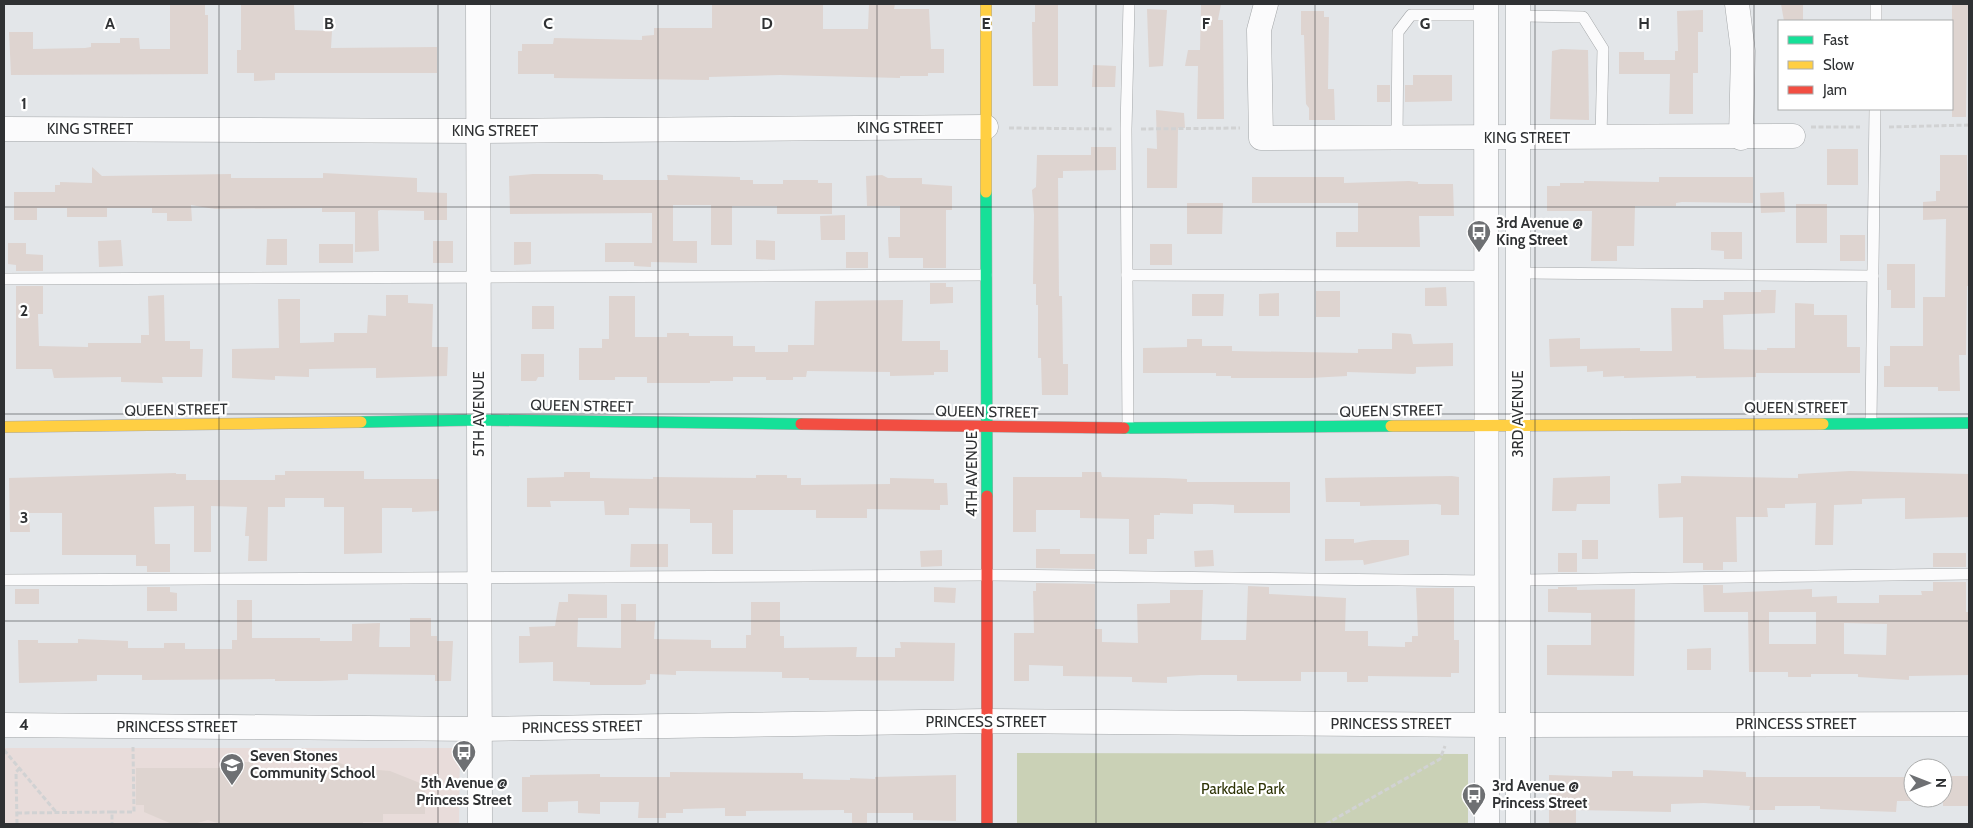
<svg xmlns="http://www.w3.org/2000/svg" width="1973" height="828" viewBox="0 0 1973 828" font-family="Cabin,sans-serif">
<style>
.education{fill:#e8dcda}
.green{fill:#cad1b6}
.building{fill:#ded4d0;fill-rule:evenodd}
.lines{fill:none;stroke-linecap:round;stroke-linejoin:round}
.lane-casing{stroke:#a4a7a9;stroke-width:12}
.street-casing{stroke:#a4a7a9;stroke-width:25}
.fast-casing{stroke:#a4a7a9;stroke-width:12}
.slow-casing{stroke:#a4a7a9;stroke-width:12}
.jam-casing{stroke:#a4a7a9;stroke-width:12}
.path{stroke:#d1d2d3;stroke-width:3;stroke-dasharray:5 2.5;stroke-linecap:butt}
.lane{stroke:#fbfbfc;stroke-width:11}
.street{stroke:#fbfbfc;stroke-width:24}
.fast{stroke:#16e098;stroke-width:11}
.slow{stroke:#ffcf43;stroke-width:11}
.jam{stroke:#f24e42;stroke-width:11}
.grid{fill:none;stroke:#2f3133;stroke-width:1;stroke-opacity:0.55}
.labels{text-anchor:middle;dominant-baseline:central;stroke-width:4.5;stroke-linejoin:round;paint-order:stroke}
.street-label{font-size:15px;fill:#2f3133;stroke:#fff}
.poi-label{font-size:15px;font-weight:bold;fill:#2f3133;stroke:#fff;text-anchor:start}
.park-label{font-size:15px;fill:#2f3407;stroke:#fff}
.grid-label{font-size:16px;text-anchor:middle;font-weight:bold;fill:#2f3133;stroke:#fff;stroke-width:4.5;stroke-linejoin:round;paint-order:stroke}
</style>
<rect width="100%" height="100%" fill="#e3e6e9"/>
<path class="education" d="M 4,748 L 460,748 L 459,824 L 4,824 Z"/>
<path class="green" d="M 1017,753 L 1468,754 L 1468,824 L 1017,824 Z"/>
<g class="building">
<path d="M 170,4 L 205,4 L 205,15 L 208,15 L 208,74 L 11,75 L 9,32 L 33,32 L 33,49 L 85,48 L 91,47 L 91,43 L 120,43 L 120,38 L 139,38 L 140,49 L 170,49 Z"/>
<path d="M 241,4 L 294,4 L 295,30 L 332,31 L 331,48 L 437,47 L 437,73 L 275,73 L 275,80 L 254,81 L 254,73 L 237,73 L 237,50 L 241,50 Z"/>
<path d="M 712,4 L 823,4 L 823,29 L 868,29 L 869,4 L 895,4 L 894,9 L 929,9 L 931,49 L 944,49 L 944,73 L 928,73 L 928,76 L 900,76 L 900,78 L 780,75 L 709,77 L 709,80 L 554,78 L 554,74 L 518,74 L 518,51 L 522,51 L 522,44 L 553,44 L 554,38 L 642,40 L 642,36 L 654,35 L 654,28 L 712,28 Z"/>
<path d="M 1035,4 L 1058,4 L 1058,86 L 1033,86 L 1032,22 L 1035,22 Z"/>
<path d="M 1201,4 L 1221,4 L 1218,20 L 1223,20 L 1224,119 L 1197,119 L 1198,66 L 1185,66 L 1188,50 L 1200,50 Z"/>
<path d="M 1781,4 L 1803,4 L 1803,21 L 1784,21 Z"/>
<path d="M 1952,4 L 1968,4 L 1966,117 L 1952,117 Z"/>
<path d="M 1147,9 L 1167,10 L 1163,66 L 1149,67 Z"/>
<path d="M 1703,10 L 1703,32 L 1698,32 L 1698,73 L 1693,73 L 1693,114 L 1669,114 L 1670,74 L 1619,74 L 1619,52 L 1644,52 L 1644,60 L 1675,60 L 1675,51 L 1678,51 L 1677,11 Z"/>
<path d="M 1301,11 L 1324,11 L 1324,17 L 1329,17 L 1328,89 L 1334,89 L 1335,120 L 1309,120 L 1309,108 L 1306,104 L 1304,35 L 1301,35 Z"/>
<path d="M 1561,49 L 1588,50 L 1589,120 L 1550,119 L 1552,51 Z"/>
<path d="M 1093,65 L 1116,66 L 1115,87 L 1092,87 Z"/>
<path d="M 1413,75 L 1452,75 L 1452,101 L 1405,102 L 1405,85 L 1413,85 Z"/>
<rect x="1377" y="85" width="13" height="17"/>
<path d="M 1156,110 L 1184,113 L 1185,128 L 1178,128 L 1177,188 L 1147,188 L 1147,148 L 1157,149 Z"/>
<path d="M 1091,147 L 1116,147 L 1116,170 L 1063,171 L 1063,178 L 1058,178 L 1059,296 L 1062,296 L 1063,364 L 1068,364 L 1068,395 L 1042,395 L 1041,358 L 1038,358 L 1038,305 L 1036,305 L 1036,284 L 1033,284 L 1034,215 L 1032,190 L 1036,187 L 1037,155 L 1091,155 Z"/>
<rect x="1827" y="149" width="31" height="36"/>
<path d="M 1940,155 L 1967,155 L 1969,286 L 1967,286 L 1966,355 L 1959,355 L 1960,391 L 1938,391 L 1938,387 L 1884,387 L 1884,366 L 1890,366 L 1890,346 L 1923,346 L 1923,297 L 1945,297 L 1946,219 L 1923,220 L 1923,202 L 1936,201 L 1936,191 L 1940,191 Z"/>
<path d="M 92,167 L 102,176 L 231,174 L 231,178 L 323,178 L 323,173 L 417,178 L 417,192 L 447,193 L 447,220 L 424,220 L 424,211 L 380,210 L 378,211 L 379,251 L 355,252 L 355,212 L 322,212 L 322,208 L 215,209 L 191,205 L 192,221 L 167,221 L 167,213 L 152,213 L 152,208 L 107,208 L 107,217 L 67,217 L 67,208 L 37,208 L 37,220 L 14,220 L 14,192 L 55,192 L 55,185 L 60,185 L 60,182 L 92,183 Z"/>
<path d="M 533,174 L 597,174 L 603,175 L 603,180 L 668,180 L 667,175 L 740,177 L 740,180 L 753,180 L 753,184 L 783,184 L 783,180 L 818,180 L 818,183 L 832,183 L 832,214 L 777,214 L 777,206 L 732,206 L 732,245 L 711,245 L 711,205 L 673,205 L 673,241 L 697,241 L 697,263 L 651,262 L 651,267 L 634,266 L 634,262 L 605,262 L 605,243 L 652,243 L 652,213 L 510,214 L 509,176 Z"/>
<path d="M 882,175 L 888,178 L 922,178 L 922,184 L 952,186 L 952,210 L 946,210 L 946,268 L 923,268 L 923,258 L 889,258 L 888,237 L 900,237 L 900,206 L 867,206 L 866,176 Z"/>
<path d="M 1252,177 L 1344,177 L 1344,183 L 1409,181 L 1418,182 L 1418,184 L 1453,184 L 1454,216 L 1419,216 L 1420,247 L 1336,247 L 1336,232 L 1358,232 L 1358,203 L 1252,203 Z"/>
<path d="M 1659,177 L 1753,177 L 1753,203 L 1682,202 L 1676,203 L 1676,206 L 1635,206 L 1634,246 L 1617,246 L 1617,261 L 1591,261 L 1592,211 L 1547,211 L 1547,186 L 1560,186 L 1560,183 L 1584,183 L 1584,181 L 1659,182 Z"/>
<path d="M 1784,192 L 1785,212 L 1761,213 L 1760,193 Z"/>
<path d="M 1187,203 L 1223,203 L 1222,234 L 1187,234 Z"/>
<rect x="1796" y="204" width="31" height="39"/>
<path d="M 845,215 L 845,240 L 821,240 L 820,216 Z"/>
<path d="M 1711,232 L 1742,232 L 1742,259 L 1724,259 L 1724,251 L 1711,250 Z"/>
<rect x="1840" y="235" width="25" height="26"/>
<path d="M 267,239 L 287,239 L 287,265 L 266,265 Z"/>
<path d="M 121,240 L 123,266 L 99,267 L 98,241 Z"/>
<path d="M 756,240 L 775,241 L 775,260 L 756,259 Z"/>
<rect x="433" y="241" width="20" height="22"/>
<path d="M 514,242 L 531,242 L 531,264 L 514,265 Z"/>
<path d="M 8,243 L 26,243 L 26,254 L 43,255 L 43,271 L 16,271 L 16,265 L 8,264 Z"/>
<rect x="319" y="244" width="34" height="19"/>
<rect x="1150" y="244" width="22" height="21"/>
<rect x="846" y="252" width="22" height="16"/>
<path d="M 1887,264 L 1915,264 L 1915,308 L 1891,308 L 1891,290 L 1887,290 Z"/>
<path d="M 930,283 L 946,283 L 946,287 L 953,287 L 953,303 L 930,304 Z"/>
<path d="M 16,286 L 43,286 L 43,314 L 38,314 L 39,346 L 88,347 L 88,343 L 141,343 L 141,335 L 149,335 L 148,296 L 164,295 L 165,341 L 190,341 L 190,349 L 203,349 L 202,377 L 162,377 L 163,383 L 121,382 L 121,377 L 54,378 L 52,369 L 16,369 Z"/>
<path d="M 1446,287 L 1447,306 L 1425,306 L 1425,288 Z"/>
<path d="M 1761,290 L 1776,290 L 1775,313 L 1723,315 L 1724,349 L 1767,350 L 1767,348 L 1795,348 L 1795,303 L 1814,304 L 1814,315 L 1847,315 L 1847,347 L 1860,347 L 1860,373 L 1756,373 L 1756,377 L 1696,378 L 1696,376 L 1624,378 L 1624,376 L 1603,377 L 1603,371 L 1587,372 L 1587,366 L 1550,367 L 1549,339 L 1580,338 L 1580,349 L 1640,348 L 1640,351 L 1672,351 L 1671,308 L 1703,308 L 1703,300 L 1724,300 L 1724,292 L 1761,292 Z"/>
<rect x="1316" y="291" width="24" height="26"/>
<path d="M 1279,293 L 1279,316 L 1259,316 L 1259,294 Z"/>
<path d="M 1192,294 L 1224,294 L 1223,316 L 1192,316 Z"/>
<path d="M 386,295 L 408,295 L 408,303 L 433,304 L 432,347 L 448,347 L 447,376 L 376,378 L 376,368 L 309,369 L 309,377 L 275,376 L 275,380 L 232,378 L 232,349 L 279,348 L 278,299 L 300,299 L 300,343 L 334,342 L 334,333 L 367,333 L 368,315 L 386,316 Z"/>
<path d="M 609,296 L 635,296 L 635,337 L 667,337 L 667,333 L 689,333 L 689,336 L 733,336 L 733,346 L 755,346 L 755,352 L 788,352 L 788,345 L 814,345 L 815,301 L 903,300 L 902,341 L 940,341 L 940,350 L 948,350 L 948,372 L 934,372 L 934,375 L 890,376 L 890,372 L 807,371 L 806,377 L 793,377 L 793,380 L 766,380 L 766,377 L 733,377 L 733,381 L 710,381 L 710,383 L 647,383 L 647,377 L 615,377 L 615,380 L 579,380 L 579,348 L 602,348 L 602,339 L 609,339 Z"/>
<rect x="532" y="306" width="22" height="23"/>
<path d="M 1392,333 L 1411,334 L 1413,344 L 1453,343 L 1453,366 L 1416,367 L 1416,373 L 1414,374 L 1347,372 L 1347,376 L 1310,378 L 1231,378 L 1231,376 L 1216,376 L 1216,373 L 1143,373 L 1143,348 L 1187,347 L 1187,339 L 1202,339 L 1202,346 L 1232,346 L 1232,351 L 1358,353 L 1358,349 L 1392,349 Z"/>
<path d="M 521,354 L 544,354 L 544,377 L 538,377 L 536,381 L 521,381 Z"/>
<path d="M 285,471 L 364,471 L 364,479 L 439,479 L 439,511 L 412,512 L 412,508 L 382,508 L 382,553 L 344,554 L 344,507 L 324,507 L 324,498 L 285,498 L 285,507 L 268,507 L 267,561 L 248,561 L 249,536 L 245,536 L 247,507 L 211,506 L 211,552 L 194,552 L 194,506 L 154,507 L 155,544 L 170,544 L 170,572 L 147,572 L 147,566 L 136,566 L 136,555 L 62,555 L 62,513 L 29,513 L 30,532 L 10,532 L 9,478 L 176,473 L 176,474 L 186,474 L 186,480 L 275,480 L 275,475 L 285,475 Z"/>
<path d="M 1850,471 L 1969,474 L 1969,517 L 1905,519 L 1905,498 L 1862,499 L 1862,504 L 1834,505 L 1833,545 L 1815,545 L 1816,503 L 1785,504 L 1785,508 L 1767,508 L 1768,517 L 1736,517 L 1737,562 L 1723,562 L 1723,570 L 1703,570 L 1703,563 L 1683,563 L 1683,517 L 1659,518 L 1658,484 L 1681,483 L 1681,476 L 1798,478 L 1798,474 Z"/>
<path d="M 564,472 L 590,472 L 590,478 L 653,479 L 653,477 L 756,478 L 756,475 L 787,475 L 787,478 L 801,478 L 801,485 L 890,484 L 890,478 L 934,479 L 934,483 L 947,483 L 948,505 L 940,505 L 940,510 L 867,509 L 867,518 L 816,518 L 816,510 L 733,510 L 733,554 L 712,554 L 712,523 L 690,523 L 690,509 L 629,508 L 629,515 L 605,515 L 604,501 L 550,501 L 551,507 L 527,507 L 527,478 L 564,477 Z"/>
<path d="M 1082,472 L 1101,472 L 1102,477 L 1165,478 L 1187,479 L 1187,482 L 1290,482 L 1290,513 L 1234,513 L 1234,505 L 1212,504 L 1193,504 L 1193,514 L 1160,513 L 1160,515 L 1154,515 L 1154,539 L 1147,539 L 1147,554 L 1129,554 L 1129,519 L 1080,518 L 1080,510 L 1036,510 L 1036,532 L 1013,532 L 1013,477 L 1082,477 Z"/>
<path d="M 1452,476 L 1459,477 L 1459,515 L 1441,515 L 1441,505 L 1437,504 L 1360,506 L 1360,502 L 1326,502 L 1325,478 Z"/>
<path d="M 1610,476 L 1610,504 L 1577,504 L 1576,511 L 1552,511 L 1553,478 Z"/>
<path d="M 1325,539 L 1354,539 L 1354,543 L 1372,540 L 1409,540 L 1409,555 L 1364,565 L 1363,560 L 1325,561 Z"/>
<rect x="1582" y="540" width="16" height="19"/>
<path d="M 631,544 L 668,544 L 668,567 L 630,567 Z"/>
<path d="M 1036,549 L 1060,549 L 1060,554 L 1095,554 L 1095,569 L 1036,568 Z"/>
<path d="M 942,550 L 942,566 L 921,567 L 920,551 Z"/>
<path d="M 1213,550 L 1214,566 L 1195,567 L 1194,551 Z"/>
<rect x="1558" y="553" width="19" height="19"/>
<rect x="1933" y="553" width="33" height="14"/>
<path d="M 1933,582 L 1966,582 L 1966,612 L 1969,612 L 1969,675 L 1909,676 L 1909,680 L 1858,677 L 1858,674 L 1811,674 L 1811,677 L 1788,677 L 1788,672 L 1749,672 L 1748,612 L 1704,612 L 1703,585 L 1723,585 L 1723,593 L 1812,589 L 1812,597 L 1837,596 L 1837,603 L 1879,603 L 1879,595 L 1922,595 L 1921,591 L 1933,591 ZM 1769,612 L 1816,612 L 1816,644 L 1769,644 ZM 1844,623 L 1887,624 L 1886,655 L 1844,654 Z"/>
<path d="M 1036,583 L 1095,584 L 1095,629 L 1102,629 L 1102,642 L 1138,643 L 1137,604 L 1170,603 L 1170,590 L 1203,590 L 1201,640 L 1246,640 L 1248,586 L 1269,587 L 1269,594 L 1346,598 L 1345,631 L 1368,631 L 1368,646 L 1405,647 L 1405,642 L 1412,642 L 1412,636 L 1418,636 L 1416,588 L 1454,588 L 1454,640 L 1459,640 L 1459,673 L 1451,673 L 1451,677 L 1368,676 L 1368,682 L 1347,682 L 1347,672 L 1301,672 L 1301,681 L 1237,681 L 1237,675 L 1201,675 L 1167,677 L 1167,683 L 1132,682 L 1132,677 L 1063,676 L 1063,666 L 1029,665 L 1029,681 L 1014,681 L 1014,633 L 1034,633 L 1033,591 L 1036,591 Z"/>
<path d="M 147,587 L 170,587 L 170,592 L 177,593 L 177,611 L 147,611 Z"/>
<path d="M 934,587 L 956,588 L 955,603 L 934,602 Z"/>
<path d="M 1558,587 L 1577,587 L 1577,590 L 1635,589 L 1634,676 L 1547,675 L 1547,645 L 1591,645 L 1591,613 L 1548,612 L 1548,589 L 1558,589 Z"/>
<rect x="15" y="589" width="24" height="15"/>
<path d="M 568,594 L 607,595 L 607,618 L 578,618 L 577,647 L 621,648 L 621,604 L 636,604 L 636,621 L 655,621 L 654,639 L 711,640 L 711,648 L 746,648 L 746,635 L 751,635 L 751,602 L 780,602 L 780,636 L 784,636 L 784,648 L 857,647 L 856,657 L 895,657 L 895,648 L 901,648 L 900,642 L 955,643 L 954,681 L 809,680 L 809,678 L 782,678 L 782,672 L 686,671 L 676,671 L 676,675 L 650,674 L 650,680 L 646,680 L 646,684 L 641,685 L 590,685 L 590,682 L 553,681 L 553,662 L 519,663 L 519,636 L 530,636 L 529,627 L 555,626 L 559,602 L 568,602 Z"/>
<path d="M 237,600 L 252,600 L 252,638 L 320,638 L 320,641 L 352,641 L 352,624 L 380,623 L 379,647 L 410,647 L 410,618 L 431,618 L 431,636 L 437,636 L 437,641 L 453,641 L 451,681 L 435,681 L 435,675 L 348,674 L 348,680 L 320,681 L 275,681 L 275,679 L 142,680 L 142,675 L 97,675 L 97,681 L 19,683 L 18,640 L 38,640 L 38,643 L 78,643 L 78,639 L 128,641 L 128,648 L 164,648 L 164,643 L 185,643 L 185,649 L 232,649 L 232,640 L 237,640 Z"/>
<path d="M 1711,648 L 1711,670 L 1687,670 L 1687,649 Z"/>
<path d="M 334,761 L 354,768 L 390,771 L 425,785 L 425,814 L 383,814 L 383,822 L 363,822 L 363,824 L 220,824 L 208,820 L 194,824 L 172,824 L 144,812 L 144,805 L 136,805 L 136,768 L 232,768 L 243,762 L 253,762 L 253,768 L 334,768 Z"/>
<path d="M 1703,770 L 1746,772 L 1746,777 L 1913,777 L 1913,801 L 1897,801 L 1896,812 L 1820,809 L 1820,806 L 1775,806 L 1775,810 L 1749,810 L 1750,806 L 1704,803 L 1671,804 L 1671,812 L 1576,810 L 1576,824 L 1549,824 L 1549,775 L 1612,777 L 1612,771 L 1633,771 L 1633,776 L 1703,777 Z"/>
<path d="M 670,772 L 803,773 L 803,779 L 850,780 L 850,778 L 875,779 L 875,777 L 956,775 L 956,821 L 913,820 L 913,813 L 867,813 L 867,824 L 852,824 L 852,813 L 844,813 L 844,810 L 746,811 L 746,816 L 725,816 L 725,808 L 683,809 L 683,813 L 666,813 L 666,818 L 638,818 L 639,802 L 600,802 L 600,814 L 578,813 L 578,801 L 548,802 L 548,812 L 522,812 L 522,777 L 530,777 L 530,775 L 600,774 L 600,777 L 670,777 Z"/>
<rect x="1943" y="776" width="26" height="30"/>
</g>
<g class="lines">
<g class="lane-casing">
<g id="lane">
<path d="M 1518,16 L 1583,17 L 1603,49 L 1601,138"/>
<path d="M 1876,21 L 1876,4"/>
<path d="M 1397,139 L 1398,32 L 1411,15 L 1486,15"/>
<path d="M 1518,273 L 1873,276"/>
<path d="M 1127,275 L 1486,276"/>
<path d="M 4,279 L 986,275"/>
<path d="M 1871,422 L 1875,109"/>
<path d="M 1128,428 L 1126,129 L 1129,4"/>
<path d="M 4,580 L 987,575 L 1487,581"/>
<path d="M 1518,580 L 1969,574"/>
</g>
</g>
<g class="street-casing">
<g id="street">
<path d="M 478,4 L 480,824"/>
<path d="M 1266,4 L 1259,30 L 1261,138 L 1793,136"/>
<path d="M 1486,4 L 1487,824"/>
<path d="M 1518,4 L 1518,824"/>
<path d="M 1737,4 L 1743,51 L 1741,138"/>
<path d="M 4,129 L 479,131 L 986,127"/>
<path d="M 4,725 L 478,729 L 987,721 L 1487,725 L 1969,724"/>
</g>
</g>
<g class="fast-casing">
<g id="fast">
<path d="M 986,192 L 987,496"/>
<path d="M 361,422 L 479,420 L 801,424"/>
<path d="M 1823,424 L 1969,423"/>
<path d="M 1124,428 L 1391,426"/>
</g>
</g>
<g class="slow-casing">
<g id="slow">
<path d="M 986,4 L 986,192"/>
<path d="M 1391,426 L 1823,424"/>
<path d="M 4,427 L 361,422"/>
</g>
</g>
<g class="jam-casing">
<g id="jam">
<path d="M 801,424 L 1124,428"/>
<path d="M 987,496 L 987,824"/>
</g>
</g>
<g class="path">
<path d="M 1811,127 L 1860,127"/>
<path d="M 1889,127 L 1969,125"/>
<path d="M 1009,128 L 1113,129"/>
<path d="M 1141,129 L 1240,128"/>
<path d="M 4,750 L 56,812"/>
<path d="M 112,812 L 134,812 L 133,747"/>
<path d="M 17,813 L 112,812 L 112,824"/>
<path d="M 17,824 L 16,772 L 20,768"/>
<path d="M 1326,824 L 1440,759 L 1445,746"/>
</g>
<use href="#lane" class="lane"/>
<use href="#street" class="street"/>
<use href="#fast" class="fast"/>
<use href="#slow" class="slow"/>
<use href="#jam" class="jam"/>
</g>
<path class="grid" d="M 219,4 L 219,824M 438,4 L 438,824M 658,4 L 658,824M 877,4 L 877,824M 1096,4 L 1096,824M 1315,4 L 1315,824M 1535,4 L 1535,824M 1754,4 L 1754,824M 4,207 L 1969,207M 4,414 L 1969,414M 4,621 L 1969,621"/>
<defs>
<g id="bus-pin" transform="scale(1.25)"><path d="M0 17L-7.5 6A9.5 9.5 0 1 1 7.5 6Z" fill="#6e7073" stroke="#fff"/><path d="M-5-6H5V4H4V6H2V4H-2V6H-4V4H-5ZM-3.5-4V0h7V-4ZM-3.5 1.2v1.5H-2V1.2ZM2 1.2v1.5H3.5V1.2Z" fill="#fff"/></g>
<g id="school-pin" transform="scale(1.25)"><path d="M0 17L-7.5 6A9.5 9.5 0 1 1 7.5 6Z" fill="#6e7073" stroke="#fff"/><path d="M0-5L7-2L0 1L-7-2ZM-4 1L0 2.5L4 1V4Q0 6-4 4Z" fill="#fff"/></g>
</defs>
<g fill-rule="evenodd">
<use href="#bus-pin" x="1479" y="232"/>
<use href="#bus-pin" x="464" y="752"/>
<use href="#school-pin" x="232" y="765"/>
<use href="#bus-pin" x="1474" y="795"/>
</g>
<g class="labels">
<g class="street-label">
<text x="900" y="128">KING STREET</text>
<text x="90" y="129">KING STREET</text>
<text x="495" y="131">KING STREET</text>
<text x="1527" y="138">KING STREET</text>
<text transform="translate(582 406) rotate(1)">QUEEN STREET</text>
<text x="1796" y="408">QUEEN STREET</text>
<text transform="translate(176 410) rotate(-1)">QUEEN STREET</text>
<text transform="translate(1391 411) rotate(-1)">QUEEN STREET</text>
<text transform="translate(987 412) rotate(1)">QUEEN STREET</text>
<text transform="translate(479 414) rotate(-90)">5TH AVENUE</text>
<text transform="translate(1518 414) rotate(-90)">3RD AVENUE</text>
<text transform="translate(972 474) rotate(-90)">4TH AVENUE</text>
<text x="986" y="722">PRINCESS STREET</text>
<text x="1391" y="724">PRINCESS STREET</text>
<text x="1796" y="724">PRINCESS STREET</text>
<text x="177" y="727">PRINCESS STREET</text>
<text transform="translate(582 727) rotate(-1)">PRINCESS STREET</text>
</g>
<g class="poi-label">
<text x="1496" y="223">3rd Avenue @<tspan x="1496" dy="17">King Street</tspan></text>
<text x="250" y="756">Seven Stones<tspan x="250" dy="17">Community School</tspan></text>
<text x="464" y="783" text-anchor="middle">5th Avenue @<tspan x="464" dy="17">Princess Street</tspan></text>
<text x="1492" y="786">3rd Avenue @<tspan x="1492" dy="17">Princess Street</tspan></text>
</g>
<g class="park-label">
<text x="1243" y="789">Parkdale Park</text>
</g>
</g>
<g class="grid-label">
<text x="110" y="29">A</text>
<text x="329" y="29">B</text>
<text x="548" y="29">C</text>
<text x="767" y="29">D</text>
<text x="986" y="29">E</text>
<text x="1206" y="29">F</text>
<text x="1425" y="29">G</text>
<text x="1644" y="29">H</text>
<text x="24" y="109">1</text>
<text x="24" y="316">2</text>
<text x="24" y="523">3</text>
<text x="24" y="730">4</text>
</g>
<rect width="1973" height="828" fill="none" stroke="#2f3133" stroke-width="10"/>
<rect x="1778" y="20" width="175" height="90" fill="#ffffff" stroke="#acadad"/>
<rect x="1788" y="36" width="25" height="8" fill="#16e098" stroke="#acadad"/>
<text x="1823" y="45" font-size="15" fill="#2f3133">Fast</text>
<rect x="1788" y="61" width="25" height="8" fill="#ffcf43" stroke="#acadad"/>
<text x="1823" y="70" font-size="15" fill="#2f3133">Slow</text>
<rect x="1788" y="86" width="25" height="8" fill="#f24e42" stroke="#acadad"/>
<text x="1823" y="95" font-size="15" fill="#2f3133">Jam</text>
<g transform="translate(1928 783) rotate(90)"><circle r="24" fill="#ffffff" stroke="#acadad"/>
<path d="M0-4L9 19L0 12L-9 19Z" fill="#6e7073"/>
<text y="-8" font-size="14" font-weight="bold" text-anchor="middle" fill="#2f3133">N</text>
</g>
</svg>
